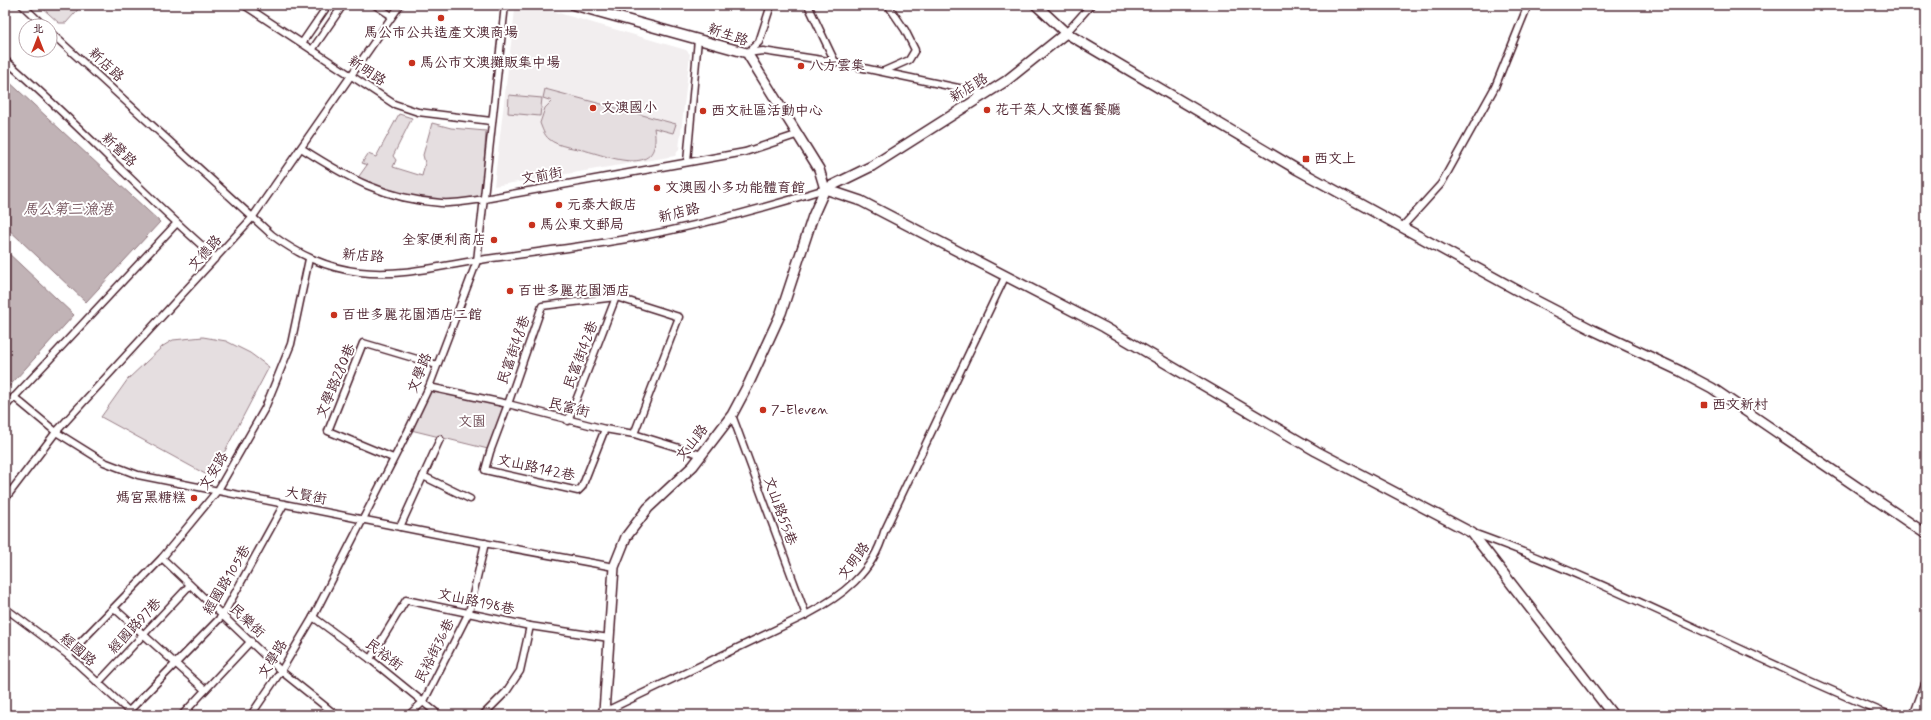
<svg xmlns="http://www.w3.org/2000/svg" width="1931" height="720" viewBox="0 0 1931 720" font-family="Mynerve,'LXGW WenKai TC',sans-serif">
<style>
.built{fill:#f2eeef}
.green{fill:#e5dee0;stroke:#987e86}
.water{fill:#c1b3b6;stroke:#91787e}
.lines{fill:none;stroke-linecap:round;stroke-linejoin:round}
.street-casing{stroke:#4a1f2b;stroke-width:9}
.secondary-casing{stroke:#4a1f2b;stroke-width:12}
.street{stroke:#fff;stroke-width:6}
.secondary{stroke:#fff;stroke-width:9}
.poi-dot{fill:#c8321e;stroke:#fff;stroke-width:1.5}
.labels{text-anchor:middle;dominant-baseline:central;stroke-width:4;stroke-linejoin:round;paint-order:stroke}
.poi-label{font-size:14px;fill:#4a1f2b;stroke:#fff;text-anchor:start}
.street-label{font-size:14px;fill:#4a1f2b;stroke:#fff}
.park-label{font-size:14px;fill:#714f58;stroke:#fff}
.water-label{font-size:15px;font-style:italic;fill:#74535c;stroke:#fff}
</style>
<rect width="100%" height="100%" fill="#fff"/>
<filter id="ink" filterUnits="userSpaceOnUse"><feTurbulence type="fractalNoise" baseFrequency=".025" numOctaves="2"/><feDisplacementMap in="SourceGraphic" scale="8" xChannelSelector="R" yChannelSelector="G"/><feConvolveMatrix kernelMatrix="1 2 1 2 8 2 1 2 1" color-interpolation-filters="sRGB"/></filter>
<g filter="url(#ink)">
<path class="built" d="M 518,5 L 531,5 L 686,50 L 690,54 L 679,149 L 675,156 L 494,186 L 515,10 Z"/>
<g class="green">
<path d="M 39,5 L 82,5 L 66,23 L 59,23 Z"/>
<path d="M 545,89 L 676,124 L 673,133 L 654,128 C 663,178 613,158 587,151 C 576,148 558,147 549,139 C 544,135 542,128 540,123 L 545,108 L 552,101 L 543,98 Z"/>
<path d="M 509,95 L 542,98 L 540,116 L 508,113 Z"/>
<path d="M 399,114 L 412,118 L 393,156 L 396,160 L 393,167 L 422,176 L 425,163 L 423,155 L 432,123 L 451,128 L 486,131 L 482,197 L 443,201 L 401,196 L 357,179 L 367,165 L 362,163 L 368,154 L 376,157 Z"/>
<path d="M 203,337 L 226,341 L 250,353 L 269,367 L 214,472 L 207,475 L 101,417 L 128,379 L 163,346 L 173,340 Z"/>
<path d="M 430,389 L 505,406 L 488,449 L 411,430 Z"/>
</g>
<g class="water">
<path d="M 5,78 L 160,222 L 86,302 L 5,226 Z"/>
<path d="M 5,250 L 74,315 L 5,391 Z"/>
</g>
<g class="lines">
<g class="street-casing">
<g id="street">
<path d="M 22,5 L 44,26"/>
<path d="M 244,5 L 394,104 L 418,112 L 491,121"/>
<path d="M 375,5 L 392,16"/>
<path d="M 808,5 L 835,62"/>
<path d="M 50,32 L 272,235 C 299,255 326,268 360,272 C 401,277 445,265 486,259 C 534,252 583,247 632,238 C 697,226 762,209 825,189"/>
<path d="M 1066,33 L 1091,5"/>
<path d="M 302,43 L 328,5"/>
<path d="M 312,50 L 343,5"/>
<path d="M 747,53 L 763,51 L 835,62 L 987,94"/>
<path d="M 747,53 L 759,42 L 771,5"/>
<path d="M 5,60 C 78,123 143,195 216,258"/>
<path d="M 884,71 L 909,60 L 915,50 L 905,30 L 888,5"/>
<path d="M 301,148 C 348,178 384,199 441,203 C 455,204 470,201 484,199 L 745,152 L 796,135"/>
<path d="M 687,162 L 698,39"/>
<path d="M 1402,227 L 1441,184 L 1495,87 L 1528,5"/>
<path d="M 429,387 L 508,404 L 605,429 L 634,434 L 702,455"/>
<path d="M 14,397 L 56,432 L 104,462 L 138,475 L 451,537 L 614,567"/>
<path d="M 5,407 L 176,224"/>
<path d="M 732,415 L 806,615"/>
<path d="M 568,421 L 616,297"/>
<path d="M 605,429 L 582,487 L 578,491 L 485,470 L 490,452 L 508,404 L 542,306 L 616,297 L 679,317 L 634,434"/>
<path d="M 393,458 L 328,431 L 363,343 L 437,365"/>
<path d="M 423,476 L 470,499"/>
<path d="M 5,499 L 56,432 L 252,218 L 400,5"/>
<path d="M 400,527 L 440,439"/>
<path d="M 1473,533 C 1616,584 1749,658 1890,715"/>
<path d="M 162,558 L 281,671 L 336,715"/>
<path d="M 5,608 L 68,655 L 133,715"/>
<path d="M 114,608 L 205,690"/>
<path d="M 313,617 L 370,659 L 439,715"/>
<path d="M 68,655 L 162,558 L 218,490 L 265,408 L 291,344 L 309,259"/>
<path d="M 370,659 L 406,600 L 530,626 L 609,638"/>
<path d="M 98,683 L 190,585"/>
<path d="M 129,711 L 223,615 L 284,504"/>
<path d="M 604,712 L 806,615 C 842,596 873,573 884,532 L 1005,277"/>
<path d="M 182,715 L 251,641"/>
<path d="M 251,715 L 281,671 L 313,617 L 408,431 L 429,387 L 477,261 L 505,5"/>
<path d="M 409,715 L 424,701 L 469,612 L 485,543"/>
<path d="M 483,715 L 506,692 L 520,671 L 530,626"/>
</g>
</g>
<g class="secondary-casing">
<g id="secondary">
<path d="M 574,5 L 747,53 L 819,169 L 825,189"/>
<path d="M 1036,5 L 1066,33 L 1298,170 L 1533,299 L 1593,330 L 1680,371 L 1712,388 L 1926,534"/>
<path d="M 825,189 L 861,201 L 1104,327 L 1316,451 L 1472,533 L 1613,715"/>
<path d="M 825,189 L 872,166 L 1006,81 L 1066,33"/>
<path d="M 600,715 L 604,712 L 614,567 L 626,537 L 648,508 L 693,466 L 732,415 L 749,383 L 781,313 L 813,216 L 825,189"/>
<path d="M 1915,715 L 1926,685"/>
</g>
</g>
<use href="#street" class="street"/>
<use href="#secondary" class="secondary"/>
</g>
</g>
<g class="poi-dot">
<circle cx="441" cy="18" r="4"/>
<circle cx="412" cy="63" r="4"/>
<circle cx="801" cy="66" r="4"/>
<circle cx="593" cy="108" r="4"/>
<circle cx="987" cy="110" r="4"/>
<circle cx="703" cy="111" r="4"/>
<rect x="1302" y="155" width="8" height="8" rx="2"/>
<circle cx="657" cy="188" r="4"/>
<circle cx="559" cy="205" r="4"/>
<circle cx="532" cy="225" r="4"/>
<circle cx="494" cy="240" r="4"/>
<circle cx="510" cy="291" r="4"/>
<circle cx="334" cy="315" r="4"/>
<rect x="1700" y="401" width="8" height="8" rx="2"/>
<circle cx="763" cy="410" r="4"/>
<circle cx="194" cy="498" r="4"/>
</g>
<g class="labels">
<g class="poi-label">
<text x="441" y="33" text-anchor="middle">馬公市公共造產文澳商場</text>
<text x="420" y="63">馬公市文澳攤販集中場</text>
<text x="809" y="66">八方雲集</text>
<text x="601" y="108">文澳國小</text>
<text x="995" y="110">花干菜人文懷舊餐廳</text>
<text x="711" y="111">西文社區活動中心</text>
<text x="1314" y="159">西文上</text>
<text x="665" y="188">文澳國小多功能體育館</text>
<text x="567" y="205">元泰大飯店</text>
<text x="540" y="225">馬公東文郵局</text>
<text x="486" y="240" text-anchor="end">全家便利商店</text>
<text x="518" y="291">百世多麗花園酒店</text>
<text x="342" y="315">百世多麗花園酒店二館</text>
<text x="1712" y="405">西文新村</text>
<text x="771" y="410">7-Eleven</text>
<text x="186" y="498" text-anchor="end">媽宮黑糖糕</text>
</g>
<g class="street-label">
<text transform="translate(728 35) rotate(19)">新生路</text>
<text transform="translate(106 65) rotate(43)">新店路</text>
<text transform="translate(367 71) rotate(34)">新明路</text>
<text transform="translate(969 88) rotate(-32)">新店路</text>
<text transform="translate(119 150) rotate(44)">新營路</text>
<text transform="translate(542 176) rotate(-10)">文前街</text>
<text transform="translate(679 213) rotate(-14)">新店路</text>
<text transform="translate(205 253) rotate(-48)">文德路</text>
<text transform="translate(363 256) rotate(4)">新店路</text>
<text transform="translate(514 350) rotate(-71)">民富街48巷</text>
<text transform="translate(581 355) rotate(-69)">民富街42巷</text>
<text transform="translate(420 373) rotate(-68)">文學路</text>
<text transform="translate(336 381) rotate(-67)">文學路280巷</text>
<text transform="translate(569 408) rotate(14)">民富街</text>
<text transform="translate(692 443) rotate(-51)">文山路</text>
<text transform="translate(536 468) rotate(12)">文山路142巷</text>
<text transform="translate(214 471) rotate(-58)">文安路</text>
<text transform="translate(306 496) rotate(11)">大賢街</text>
<text transform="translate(780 511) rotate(70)">文山路55巷</text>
<text transform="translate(854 561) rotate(-53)">文明路</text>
<text transform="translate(227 580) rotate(-59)">經國路105巷</text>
<text transform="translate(476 602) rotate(12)">文山路198巷</text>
<text transform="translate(247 621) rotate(43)">民樂街</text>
<text transform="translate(135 626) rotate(-47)">經國路97巷</text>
<text transform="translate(78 650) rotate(41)">經國路</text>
<text transform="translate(435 651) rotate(-63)">民裕街36巷</text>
<text transform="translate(384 655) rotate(37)">民裕街</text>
<text transform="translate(273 659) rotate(-58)">文學路</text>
</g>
<g class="park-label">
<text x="472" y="422">文園</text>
</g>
<g class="water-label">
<text x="68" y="210">馬公第三漁港</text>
</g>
</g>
<rect width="1931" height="720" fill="none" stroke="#fff" stroke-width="20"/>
<rect x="10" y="10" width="1911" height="700" fill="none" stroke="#4a1f2b" stroke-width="1.5" filter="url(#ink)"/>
<g transform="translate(38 38)"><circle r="19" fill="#ffffff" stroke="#b7a5aa"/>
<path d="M0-3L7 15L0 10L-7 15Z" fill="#c8321e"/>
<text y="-6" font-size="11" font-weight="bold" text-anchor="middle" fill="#4a1f2b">北</text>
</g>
</svg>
